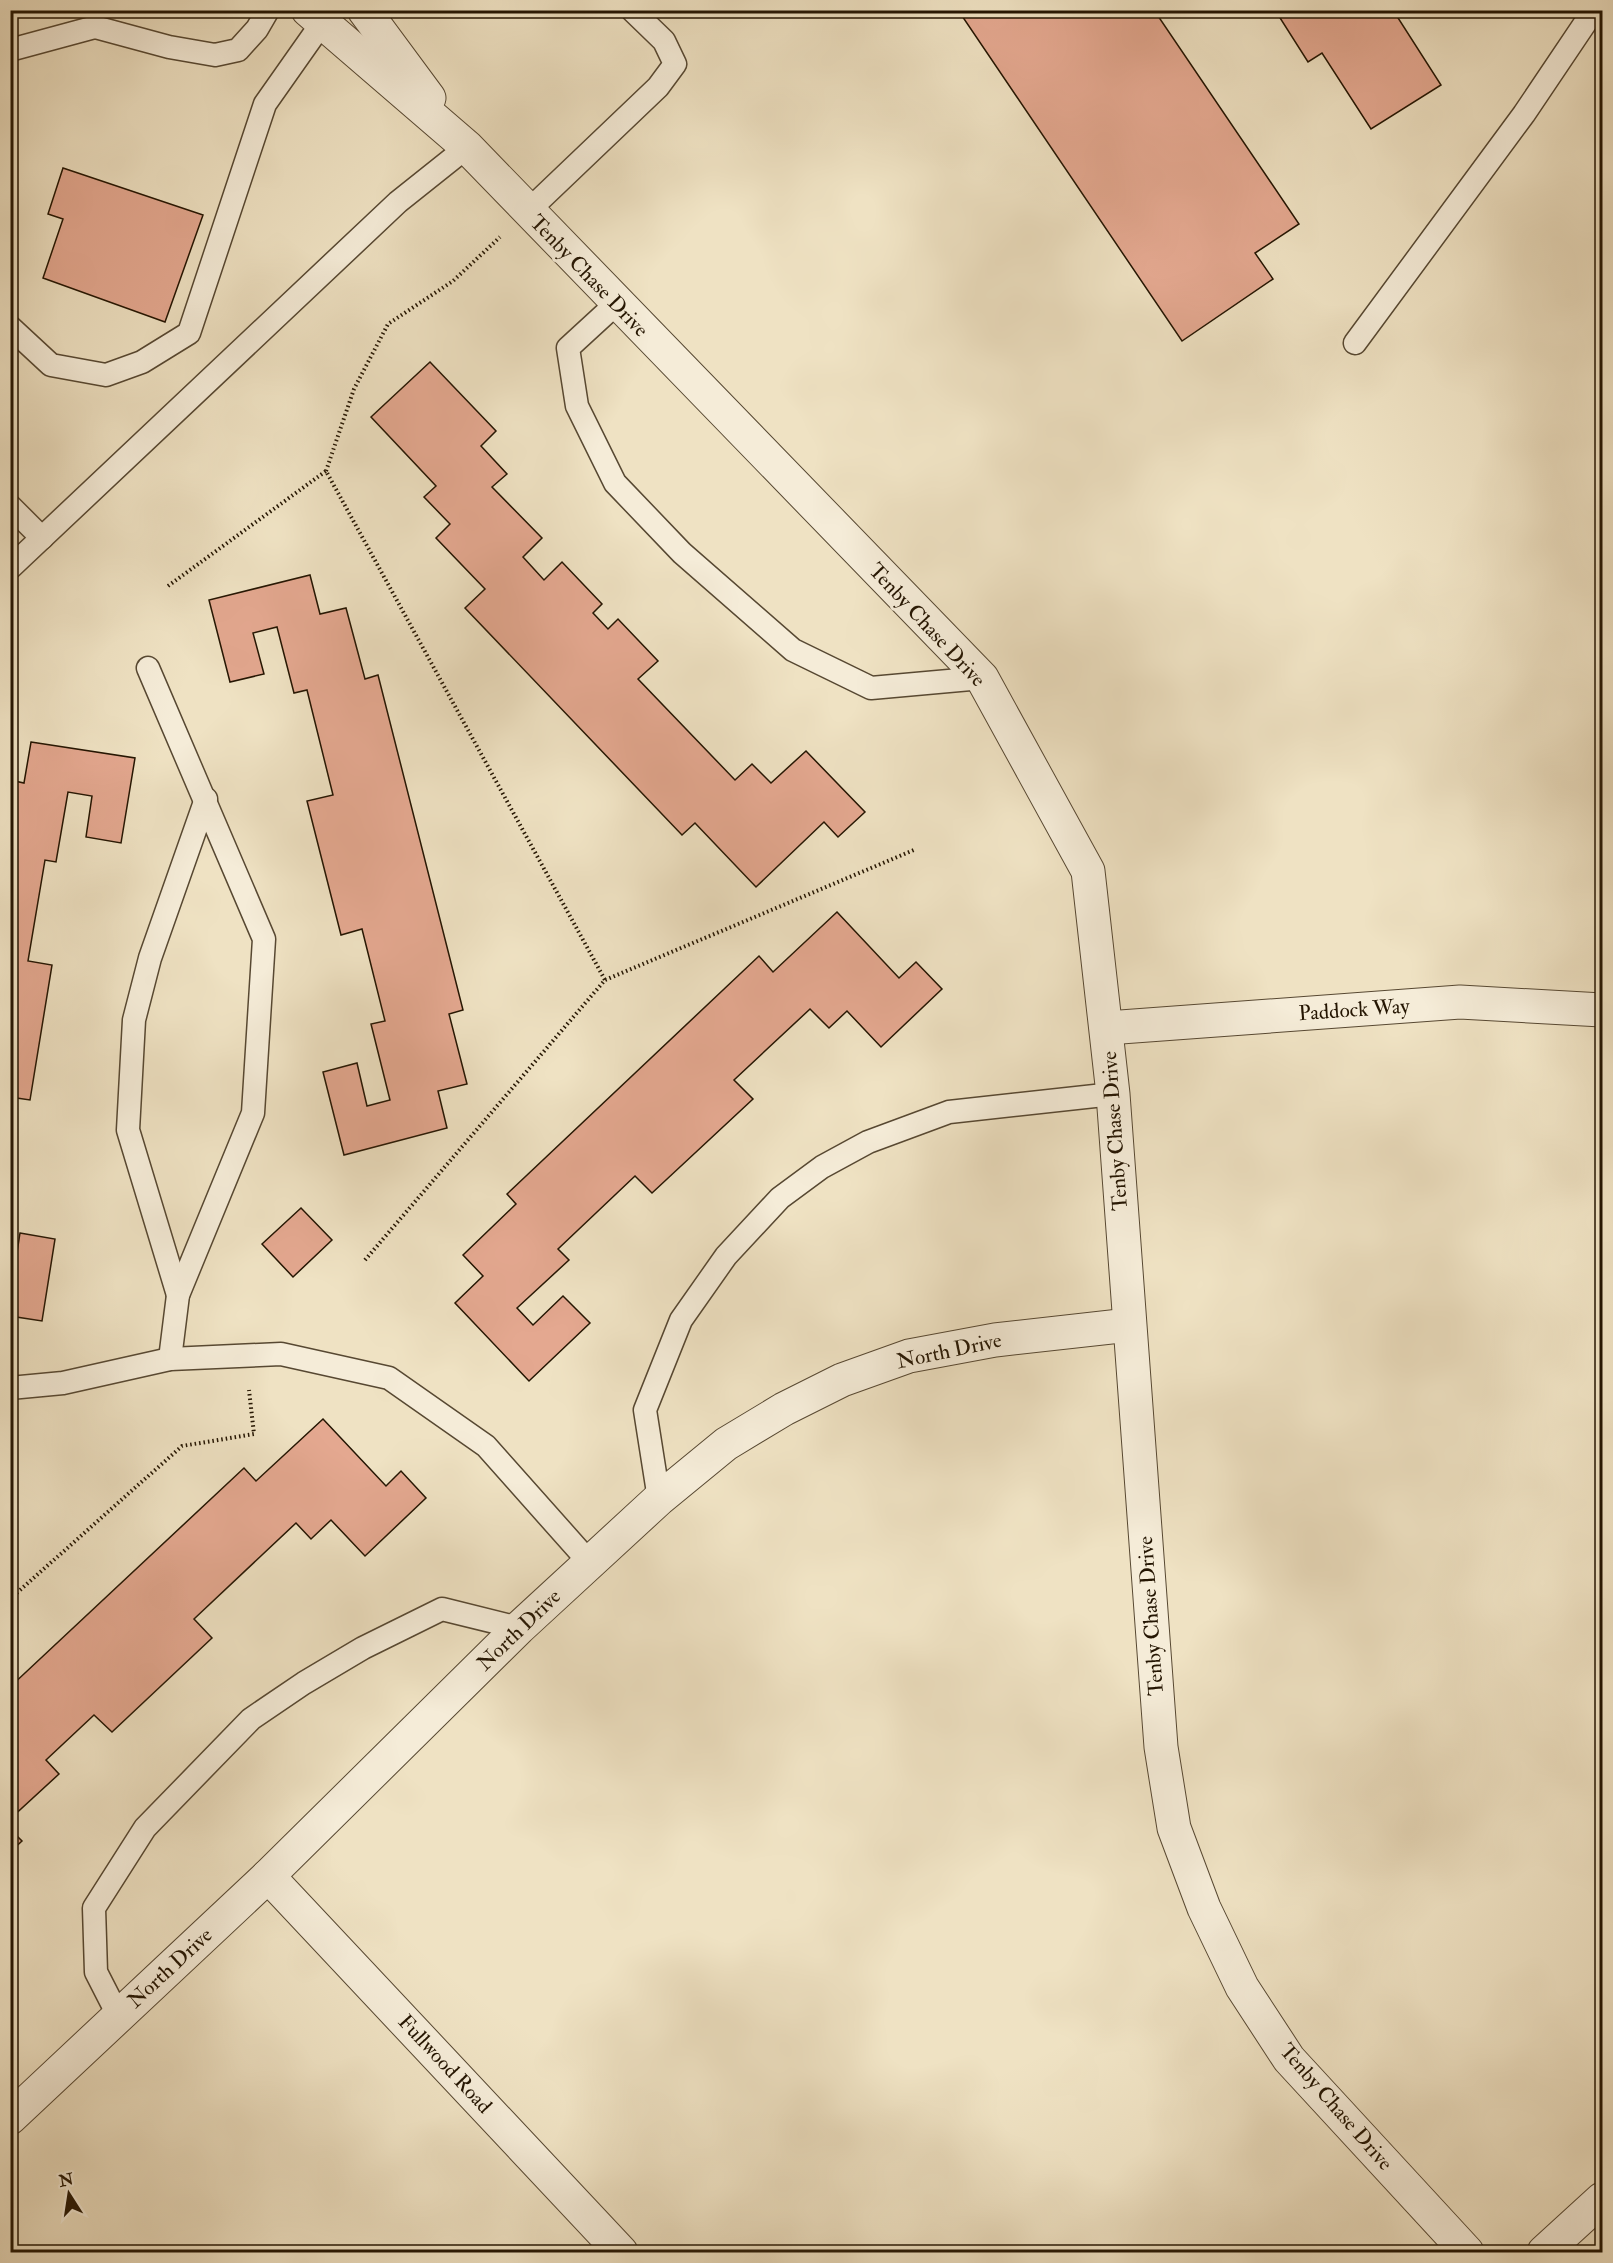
<svg xmlns="http://www.w3.org/2000/svg" width="1613" height="2263" viewBox="0 0 1613 2263" font-family="'IM FELL Double Pica',serif">
<style>
.building{fill:#e4a890;stroke:#241502;stroke-width:1.5}
.lines{fill:none;stroke-linecap:round;stroke-linejoin:round}
.lane-casing{stroke:#574832;stroke-width:25}
.street-casing{stroke:#574832;stroke-width:35}
.path{stroke:#241502;stroke-width:4;stroke-dasharray:1.5 3;stroke-linecap:butt}
.lane{stroke:#f5ecd8;stroke-width:22}
.street{stroke:#f5ecd8;stroke-width:33}
.labels{text-anchor:middle;dominant-baseline:central;stroke-width:6;stroke-linejoin:round;paint-order:stroke}
.street-label{font-size:21px;fill:#241502;stroke:#f5ecd8}
</style>
<rect width="100%" height="100%" fill="#efe2c3"/>
<filter id="stains"><feTurbulence type="fractalNoise" baseFrequency=".00333" numOctaves="4"/><feColorMatrix values="0 0 0 0 .2 0 0 0 0 .09 0 0 0 0 .02 0 0 0 .5 -.17"/></filter>
<radialGradient id="worn" r=".72"><stop offset=".6" stop-color="#630" stop-opacity="0"/><stop offset="1" stop-color="#630" stop-opacity=".3"/></radialGradient>
<g class="building">
<path d="M 958,10 L 1154,10 L 1299,224 L 1255,253 L 1273,279 L 1182,341 Z"/>
<path d="M 1275,10 L 1393,10 L 1441,85 L 1371,129 L 1322,53 L 1308,62 Z"/>
<path d="M 63,168 L 203,215 L 165,322 L 43,278 L 63,219 L 48,214 Z"/>
<path d="M 430,362 L 496,431 L 481,446 L 507,474 L 492,487 L 542,538 L 523,557 L 544,580 L 562,562 L 602,604 L 593,613 L 608,629 L 618,619 L 658,661 L 638,679 L 735,780 L 752,764 L 771,783 L 806,751 L 865,812 L 838,837 L 824,822 L 756,887 L 695,823 L 682,835 L 465,608 L 485,589 L 436,538 L 450,524 L 424,497 L 436,486 L 371,417 Z"/>
<path d="M 310,575 L 320,614 L 346,608 L 365,679 L 378,675 L 463,1010 L 449,1014 L 467,1084 L 438,1091 L 447,1128 L 344,1155 L 323,1072 L 357,1063 L 367,1106 L 390,1100 L 371,1024 L 385,1021 L 362,929 L 341,935 L 307,801 L 333,795 L 307,690 L 294,693 L 277,627 L 253,633 L 264,674 L 230,682 L 209,600 Z"/>
<path d="M 31,742 L 135,758 L 121,843 L 86,837 L 92,796 L 68,792 L 56,862 L 45,860 L 28,961 L 52,965 L 30,1100 L 10,1097 L 10,780 L 24,783 Z"/>
<path d="M 837,912 L 899,978 L 916,962 L 942,989 L 881,1047 L 847,1011 L 829,1028 L 810,1009 L 734,1080 L 753,1099 L 652,1193 L 635,1176 L 558,1249 L 569,1260 L 517,1308 L 533,1325 L 563,1296 L 590,1323 L 529,1381 L 455,1303 L 483,1276 L 463,1255 L 516,1204 L 507,1194 L 759,956 L 773,972 Z"/>
<path d="M 301,1208 L 332,1240 L 293,1277 L 262,1244 Z"/>
<path d="M 20,1233 L 55,1239 L 42,1321 L 10,1316 L 10,1272 L 14,1272 Z"/>
<path d="M 323,1419 L 386,1486 L 401,1471 L 426,1498 L 365,1556 L 331,1520 L 311,1539 L 296,1523 L 194,1619 L 212,1638 L 112,1732 L 94,1715 L 46,1760 L 59,1774 L 10,1819 L 10,1687 L 244,1468 L 256,1481 Z"/>
<path d="M 10,1829 L 22,1841 L 10,1852 Z"/>
</g>
<g class="lines">
<g class="lane-casing">
<g id="lane">
<path d="M 10,50 L 95,27 L 169,47 L 215,55 L 238,50 L 257,29 L 268,10"/>
<path d="M 527,212 L 658,87 L 675,64 L 664,41 L 632,10"/>
<path d="M 617,303 L 568,348 L 577,406 L 615,483 L 682,553 L 793,650 L 871,688 L 982,678"/>
<path d="M 10,327 L 51,365 L 106,375 L 142,362 L 189,333 L 265,104 L 322,23"/>
<path d="M 1355,343 L 1524,114 L 1594,10"/>
<path d="M 10,506 L 42,538"/>
<path d="M 10,568 L 398,202 L 467,147"/>
<path d="M 148,668 L 264,939 L 253,1113 L 178,1295 L 170,1359"/>
<path d="M 178,1295 L 128,1130 L 134,1020 L 150,958 L 206,799"/>
<path d="M 10,1388 L 63,1383 L 170,1359 L 281,1354 L 389,1378 L 486,1446 L 590,1563"/>
<path d="M 659,1499 L 645,1410 L 681,1320 L 726,1256 L 780,1198 L 822,1167 L 868,1142 L 949,1112 L 1113,1094"/>
<path d="M 119,2017 L 96,1972 L 94,1908 L 145,1828 L 251,1719 L 304,1683 L 363,1648 L 442,1609 L 519,1628"/>
</g>
</g>
<g class="street-casing">
<g id="street">
<path d="M 308,10 L 467,147 L 982,678 L 1088,871 L 1113,1094 L 1161,1747 L 1174,1828 L 1204,1908 L 1242,1987 L 1289,2059 L 1467,2252"/>
<path d="M 364,10 L 429,98"/>
<path d="M 1107,1028 L 1460,1002 L 1602,1010"/>
<path d="M 268,1876 L 621,2252"/>
<path d="M 10,2118 L 268,1876 L 519,1628 L 659,1499 L 726,1444 L 784,1409 L 842,1380 L 909,1356 L 995,1340 L 1129,1325"/>
<path d="M 1544,2252 L 1602,2199"/>
</g>
</g>
<g class="path">
<path d="M 326,471 L 354,389 L 388,324 L 453,281 L 500,237"/>
<path d="M 168,586 L 326,471 L 605,980"/>
<path d="M 365,1260 L 605,980 L 914,850"/>
<path d="M 10,1599 L 182,1446 L 254,1434 L 249,1390"/>
</g>
<use href="#lane" class="lane"/>
<use href="#street" class="street"/>
</g>
<g class="labels">
<g class="street-label">
<text transform="translate(589 276) rotate(46)">Tenby Chase Drive</text>
<text transform="translate(927 625) rotate(47)">Tenby Chase Drive</text>
<text transform="translate(1354 1010) rotate(-4)">Paddock Way</text>
<text transform="translate(1115 1131) rotate(-94)">Tenby Chase Drive</text>
<text transform="translate(949 1351) rotate(-12)">North Drive</text>
<text transform="translate(1151 1616) rotate(-94)">Tenby Chase Drive</text>
<text transform="translate(519 1630) rotate(-44)">North Drive</text>
<text transform="translate(170 1968) rotate(-43)">North Drive</text>
<text transform="translate(445 2064) rotate(47)">Fullwood Road</text>
<text transform="translate(1336 2107) rotate(49)">Tenby Chase Drive</text>
</g>
</g>
<rect width="1613" height="2263" fill="none" stroke="#efe2c3" stroke-width="36"/>
<rect x="12" y="12" width="1589" height="2239" fill="none" stroke="#241502" stroke-width="3"/>
<rect x="18" y="18" width="1577" height="2227" fill="none" stroke="#241502" stroke-width="1.5"/>
<g transform="translate(69 2194) rotate(348)" stroke="#f5ecd8" stroke-width="4.5" paint-order="stroke">
<path d="M0-4.5L10 22L0 15L-10 22Z" fill="#241502"/>
<text y="-9" font-size="16" font-weight="bold" text-anchor="middle" fill="#241502">N</text>
</g>
<rect width="100%" height="100%" filter="url(#stains)"/>
<rect width="100%" height="100%" fill="url(#worn)"/>
</svg>
